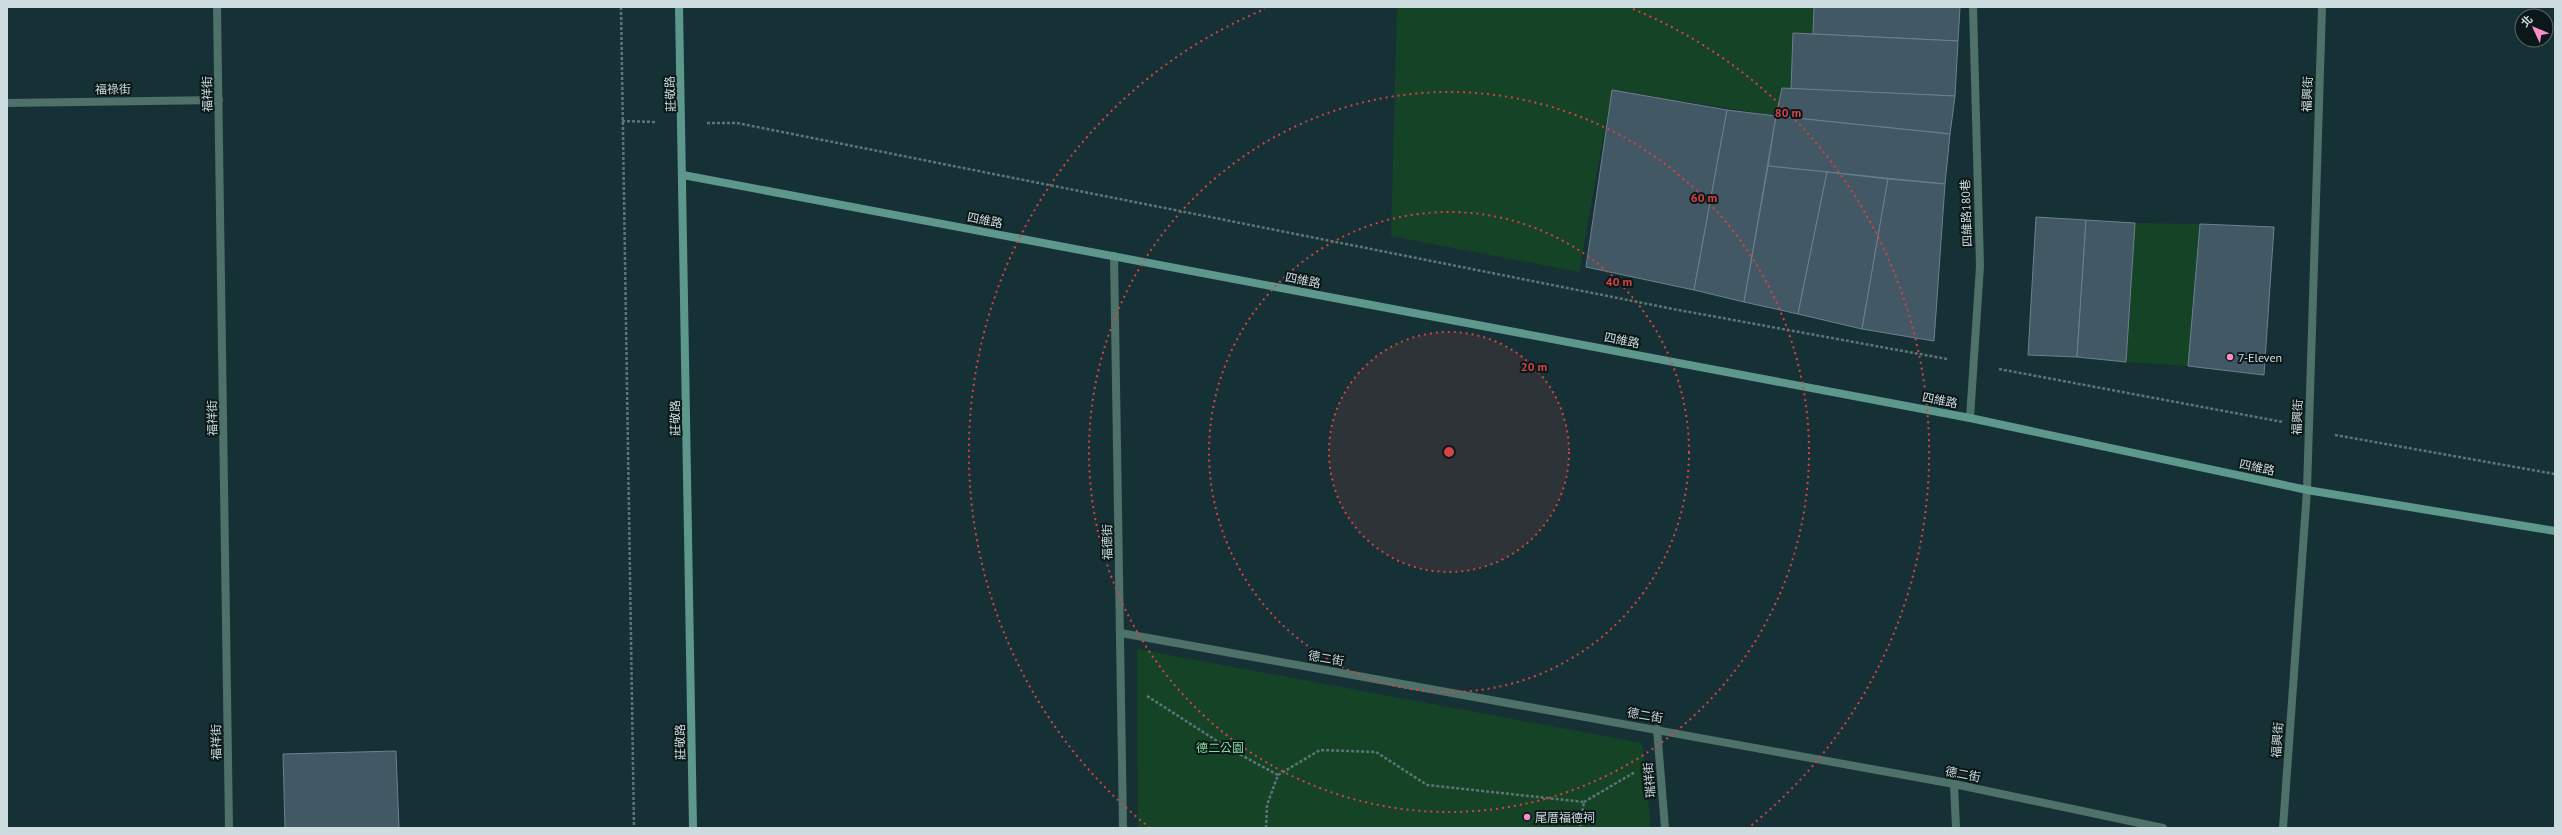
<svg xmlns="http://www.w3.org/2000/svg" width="2562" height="835" viewBox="0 0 2562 835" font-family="'PT Sans','Noto Sans TC',sans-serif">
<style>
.green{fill:#154326}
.building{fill:#435865;stroke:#6b818f}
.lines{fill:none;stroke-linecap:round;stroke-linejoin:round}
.path{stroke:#5e7578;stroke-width:2.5;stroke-dasharray:3 2;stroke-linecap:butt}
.lane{stroke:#4e716a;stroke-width:8}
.street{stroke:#4e716a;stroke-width:8}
.secondary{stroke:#5e988c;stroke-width:8}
.ring{fill:none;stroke:#d54343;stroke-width:2;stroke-dasharray:2 4}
.poi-dot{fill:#f98fca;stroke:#0b1718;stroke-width:1.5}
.labels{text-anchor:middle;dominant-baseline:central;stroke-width:4;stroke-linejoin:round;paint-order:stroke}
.street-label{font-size:12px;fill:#cddddf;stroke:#0b1718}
.poi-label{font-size:12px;fill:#cddddf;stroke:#0b1718;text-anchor:start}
.park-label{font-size:12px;fill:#86dfa0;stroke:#0b1718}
.centre{fill:#d54343;stroke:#0b1718;stroke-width:2}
.ring-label{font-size:12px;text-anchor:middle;font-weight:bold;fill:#d54343;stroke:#0b1718;stroke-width:4;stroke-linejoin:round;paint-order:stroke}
</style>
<rect width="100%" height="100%" fill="#163135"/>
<g class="green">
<path d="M 1397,7 L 1814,7 L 1813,34 L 1793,33 L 1791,89 L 1782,88 L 1776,116 L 1612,90 L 1579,272 L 1391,236 Z"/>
<path d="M 2135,223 L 2200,224 L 2188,366 L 2126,362 Z"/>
<path d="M 1137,649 L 1642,743 L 1651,828 L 1138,828 Z"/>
</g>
<g class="building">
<path d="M 1814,7 L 1960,7 L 1958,41 L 1813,34 Z"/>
<path d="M 1793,33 L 1958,41 L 1955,96 L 1791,89 Z"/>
<path d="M 1782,88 L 1955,96 L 1950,134 L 1776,116 Z"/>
<path d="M 1612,90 L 1727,110 L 1694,290 L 1586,267 Z"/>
<path d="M 1727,110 L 1776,116 L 1744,302 L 1694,290 Z"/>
<path d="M 1776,116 L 1950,134 L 1945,184 L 1768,166 Z"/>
<path d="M 1768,166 L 1827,172 L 1798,314 L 1744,302 Z"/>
<path d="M 1827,172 L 1888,179 L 1862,329 L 1798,314 Z"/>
<path d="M 1888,179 L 1945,184 L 1934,341 L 1862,329 Z"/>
<path d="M 2036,217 L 2086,220 L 2077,357 L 2028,355 Z"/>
<path d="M 2086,220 L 2135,223 L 2126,362 L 2077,357 Z"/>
<path d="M 2200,224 L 2274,227 L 2264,375 L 2188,366 Z"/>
<path d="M 396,751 L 399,828 L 285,828 L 283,754 Z"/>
</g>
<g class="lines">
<g class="path">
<path d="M 621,7 L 634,828"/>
<path d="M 622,121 L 656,122"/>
<path d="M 707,123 L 737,123 L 1673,309 L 1947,359"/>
<path d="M 1999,369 L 2283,422"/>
<path d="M 2335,435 L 2555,474"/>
<path d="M 1147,696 L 1228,748 L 1278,775"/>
<path d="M 1584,802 L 1635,772"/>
<path d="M 1266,828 L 1267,805 L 1278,775 L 1320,750 L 1376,752 L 1427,785 L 1584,802 L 1580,828"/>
</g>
<g class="lane">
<path d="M 7,103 L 219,100"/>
<path d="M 1970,418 L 1980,266 L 1973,7"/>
<path d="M 1657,729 L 1665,828"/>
<path d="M 1954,784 L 1956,828"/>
</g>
<g class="street">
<path d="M 217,7 L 229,828"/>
<path d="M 1114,256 L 1123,828"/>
<path d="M 1121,633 L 1954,784 L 2163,828"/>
<path d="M 2283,828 L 2307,490 L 2322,7"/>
</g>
<g class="secondary">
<path d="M 679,7 L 693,828"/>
<path d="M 683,175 L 1970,418 L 2307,490 L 2555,531"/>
</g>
</g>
<circle cx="1449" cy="452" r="120" fill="#d54343" fill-opacity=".12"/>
<g class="ring">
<circle cx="1449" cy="452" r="120"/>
<circle cx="1449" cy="452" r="240"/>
<circle cx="1449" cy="452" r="360"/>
<path d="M1150 828A480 480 0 0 1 1265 9M1633 9A480 480 0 0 1 1748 828"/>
</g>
<g class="poi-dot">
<circle cx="2230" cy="357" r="4"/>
<circle cx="1527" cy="817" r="4"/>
</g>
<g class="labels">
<g class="street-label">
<text transform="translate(113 89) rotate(-1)">福祿街</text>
<text transform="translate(207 94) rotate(-91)">福祥街</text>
<text transform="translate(670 94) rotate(-92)">莊敬路</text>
<text transform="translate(2307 94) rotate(-88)">福興街</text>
<text transform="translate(1966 213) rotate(-92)">四維路180巷</text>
<text transform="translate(985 220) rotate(11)">四維路</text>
<text transform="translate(1303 280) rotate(11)">四維路</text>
<text transform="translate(1622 340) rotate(11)">四維路</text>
<text transform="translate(1940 400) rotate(11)">四維路</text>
<text transform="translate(2297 417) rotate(-88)">福興街</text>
<text transform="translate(212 418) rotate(-91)">福祥街</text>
<text transform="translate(675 418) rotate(-91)">莊敬路</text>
<text transform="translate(2257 467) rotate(12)">四維路</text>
<text transform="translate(1107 542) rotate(-91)">福德街</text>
<text transform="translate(1326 658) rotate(10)">德二街</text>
<text transform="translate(1645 715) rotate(10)">德二街</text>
<text transform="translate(2277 740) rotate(-86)">福興街</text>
<text transform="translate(216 742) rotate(-91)">福祥街</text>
<text transform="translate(680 742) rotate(-91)">莊敬路</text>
<text transform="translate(1963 774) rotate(11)">德二街</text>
<text transform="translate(1649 780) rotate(-95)">瑞祥街</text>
</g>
<g class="poi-label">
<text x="2238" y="357">7-Eleven</text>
<text x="1535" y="817">尾厝福德祠</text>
</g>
<g class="park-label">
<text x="1220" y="747">德二公園</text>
</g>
</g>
<circle cx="1449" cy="452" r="6" class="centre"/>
<g class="ring-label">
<text x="1788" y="117">80 m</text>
<text x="1704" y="202">60 m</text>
<text x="1619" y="286">40 m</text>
<text x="1534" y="371">20 m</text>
</g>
<rect width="2562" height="835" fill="none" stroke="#cddddf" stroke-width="16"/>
<g transform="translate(2534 28) rotate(314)"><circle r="19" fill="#0b1718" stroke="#596668"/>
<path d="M0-3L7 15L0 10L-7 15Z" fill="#f98fca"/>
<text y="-6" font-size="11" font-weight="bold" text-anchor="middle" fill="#cddddf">北</text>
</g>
</svg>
